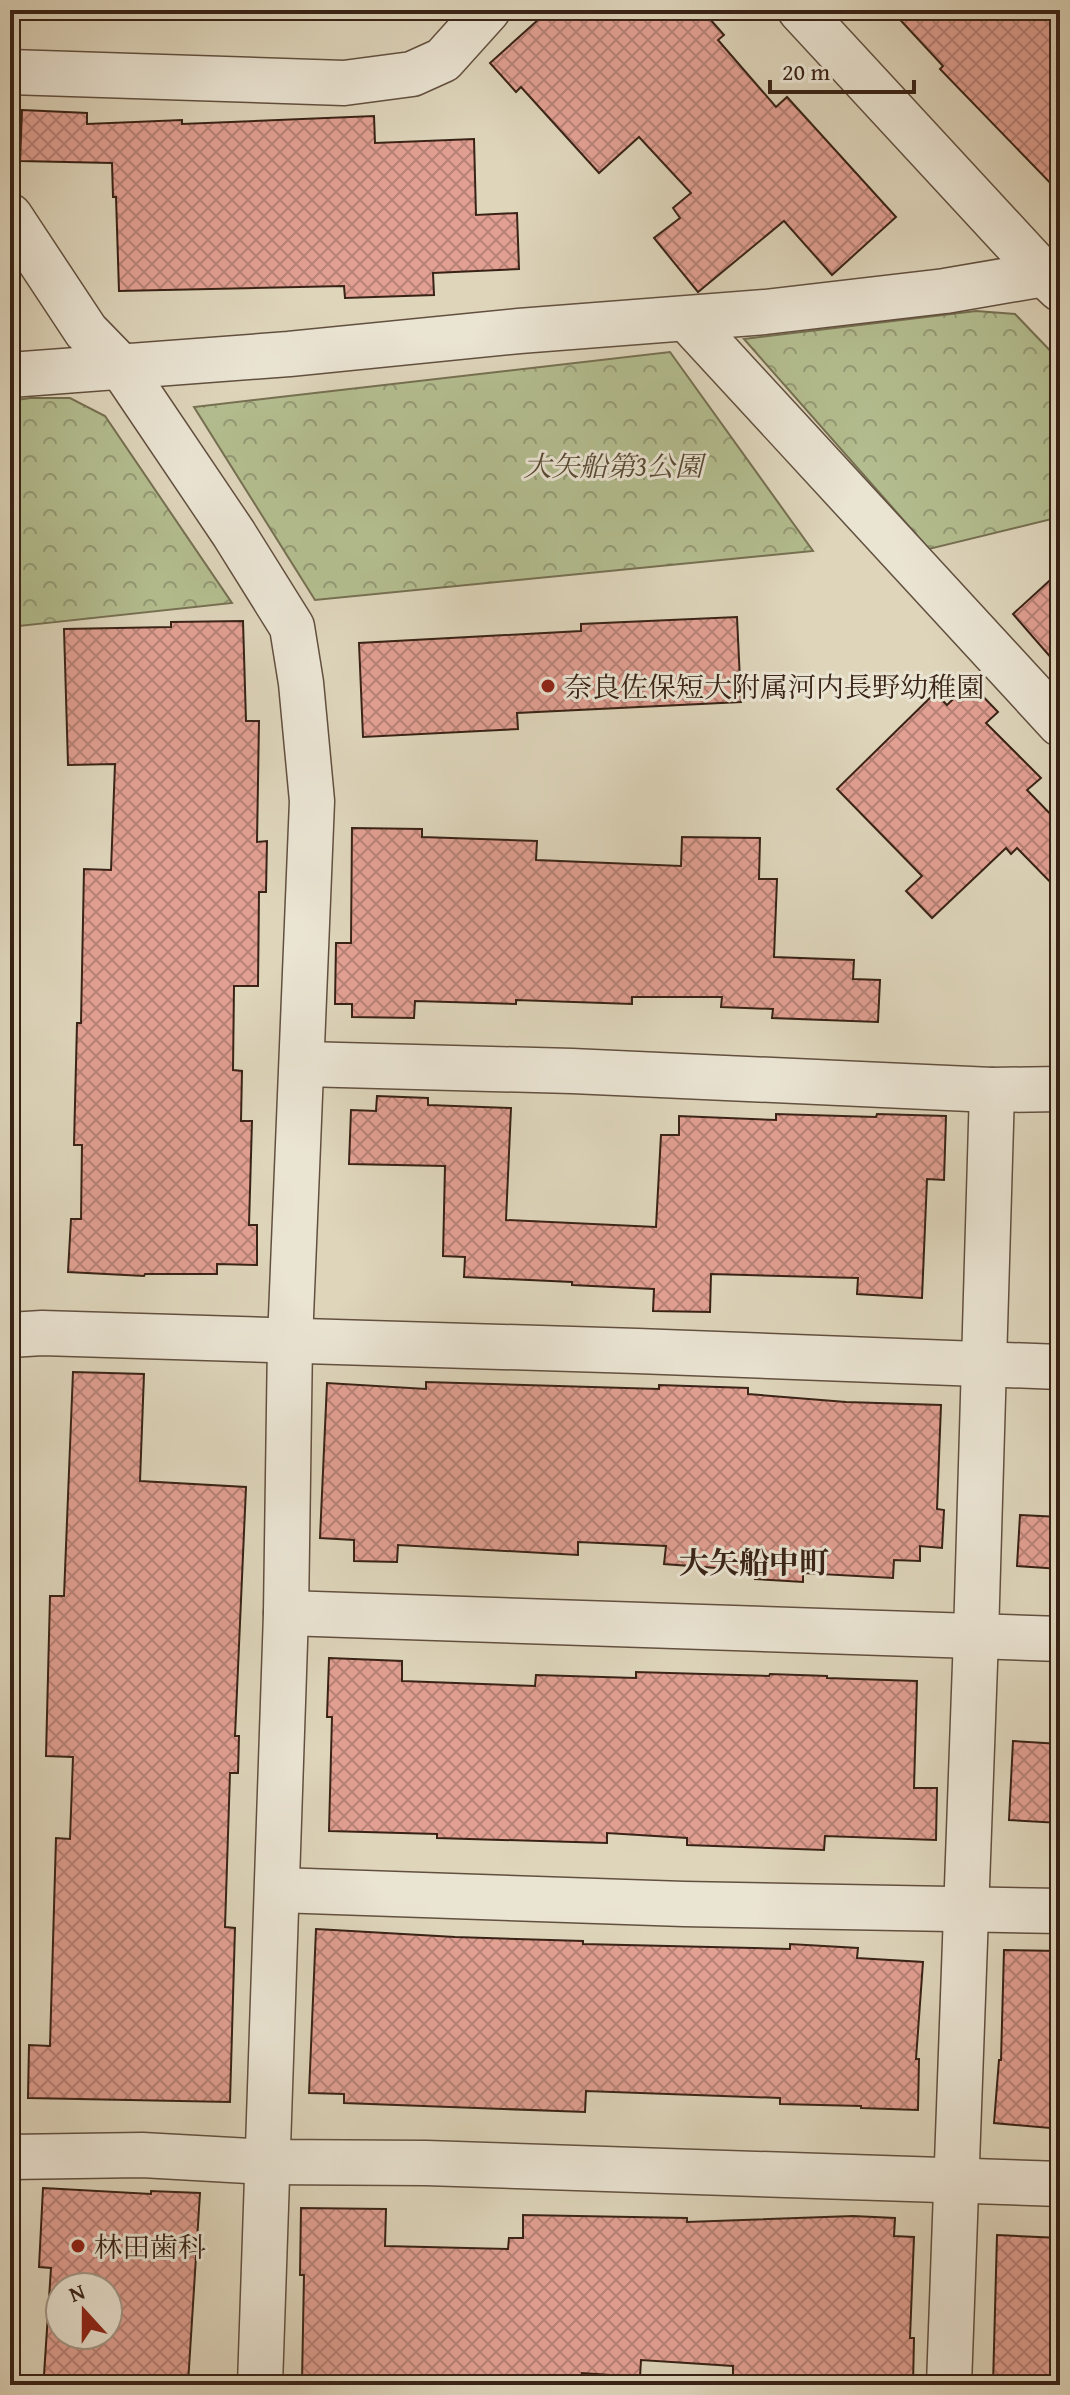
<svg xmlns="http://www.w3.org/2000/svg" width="1070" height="2395" viewBox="0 0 1070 2395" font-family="'Gentium Book Plus','Noto Serif JP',serif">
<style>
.forest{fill:url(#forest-crowns);stroke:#767052;stroke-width:2}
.building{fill:url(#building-cross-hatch);stroke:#392316;stroke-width:2;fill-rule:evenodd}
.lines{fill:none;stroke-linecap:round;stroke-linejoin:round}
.minor-casing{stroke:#62503f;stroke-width:47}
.tertiary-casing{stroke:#62503f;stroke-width:47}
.minor{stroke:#eae4d3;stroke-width:44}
.tertiary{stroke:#eae4d3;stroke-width:44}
.poi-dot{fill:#8f2418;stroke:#eae4d3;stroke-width:3}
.labels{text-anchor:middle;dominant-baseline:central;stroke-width:6;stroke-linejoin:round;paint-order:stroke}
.park-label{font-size:28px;font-style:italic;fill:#584a34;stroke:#eae4d3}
.poi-label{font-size:28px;fill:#392316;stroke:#eae4d3;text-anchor:start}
.neighbourhood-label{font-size:30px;font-weight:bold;fill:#392316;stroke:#eae4d3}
</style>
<defs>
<pattern id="forest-crowns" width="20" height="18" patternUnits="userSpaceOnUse" patternTransform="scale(2)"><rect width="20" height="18" fill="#b3bd8f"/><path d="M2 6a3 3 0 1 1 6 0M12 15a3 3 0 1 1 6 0" fill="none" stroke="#939974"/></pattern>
<pattern id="building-cross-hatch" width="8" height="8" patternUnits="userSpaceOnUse" patternTransform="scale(2)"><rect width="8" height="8" fill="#e2a093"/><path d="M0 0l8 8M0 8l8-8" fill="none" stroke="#b88277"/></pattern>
</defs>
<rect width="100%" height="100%" fill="#ded5bb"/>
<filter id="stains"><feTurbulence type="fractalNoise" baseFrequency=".0025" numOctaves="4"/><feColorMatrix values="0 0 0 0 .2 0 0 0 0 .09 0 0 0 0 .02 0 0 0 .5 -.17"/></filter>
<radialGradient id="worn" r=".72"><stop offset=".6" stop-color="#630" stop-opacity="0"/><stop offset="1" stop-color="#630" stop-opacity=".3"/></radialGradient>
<g class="forest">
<path d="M 976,311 L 1015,314 L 1060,361 L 1060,517 L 929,549 L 744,339 Z"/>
<path d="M 670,352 L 813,551 L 315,600 L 194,407 Z"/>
<path d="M 30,398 L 70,398 L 105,416 L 232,603 L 10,627 L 10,401 Z"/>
</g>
<g class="building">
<path d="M 549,10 L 702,10 L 724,35 L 718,40 L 776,107 L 787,97 L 896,217 L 832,275 L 784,221 L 698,292 L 654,238 L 680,218 L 673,208 L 691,193 L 639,137 L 599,173 L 521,87 L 516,92 L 490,63 Z"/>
<path d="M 891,10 L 1060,10 L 1060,193 L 940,69 L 943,66 Z"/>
<path d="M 22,110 L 87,113 L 87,124 L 182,120 L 182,124 L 374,116 L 375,143 L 474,139 L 476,215 L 517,213 L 519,269 L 433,273 L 434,295 L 345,298 L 344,286 L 119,291 L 116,197 L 113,197 L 112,163 L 20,161 Z"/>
<path d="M 1060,571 L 1060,668 L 1013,614 Z"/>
<path d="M 737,617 L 741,702 L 517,713 L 518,729 L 363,737 L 359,643 L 581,631 L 581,624 Z"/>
<path d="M 243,621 L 246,721 L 259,721 L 257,842 L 267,841 L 266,892 L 259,892 L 258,986 L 234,986 L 233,1070 L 242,1071 L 241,1121 L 252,1121 L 249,1225 L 257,1225 L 257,1265 L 217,1264 L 217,1274 L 145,1274 L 144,1276 L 68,1272 L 71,1219 L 81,1219 L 82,1145 L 74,1145 L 77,1023 L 81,1023 L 84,869 L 111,870 L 115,764 L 68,765 L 64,629 L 171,627 L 171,622 Z"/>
<path d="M 970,683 L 998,712 L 986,723 L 1041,778 L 1027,790 L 1060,824 L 1060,892 L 1017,848 L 1011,854 L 1006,848 L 932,918 L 906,891 L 922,876 L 837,789 L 935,693 L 947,705 Z"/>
<path d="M 352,828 L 422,829 L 422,837 L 537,841 L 536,860 L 681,866 L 682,837 L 760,838 L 759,879 L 777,879 L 774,957 L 854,960 L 853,979 L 880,980 L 878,1022 L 772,1018 L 773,1009 L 721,1007 L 722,997 L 632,997 L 632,1004 L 516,1000 L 516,1004 L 415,1001 L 414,1018 L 352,1017 L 352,1004 L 335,1004 L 336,943 L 351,943 Z"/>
<path d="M 377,1096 L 428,1098 L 428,1105 L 511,1108 L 506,1220 L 656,1227 L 661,1135 L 679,1135 L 679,1116 L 776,1120 L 776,1114 L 876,1117 L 877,1114 L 946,1116 L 944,1180 L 927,1179 L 922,1298 L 857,1294 L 858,1278 L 711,1274 L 710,1312 L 653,1311 L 654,1289 L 572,1285 L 572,1282 L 464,1277 L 465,1257 L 443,1256 L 445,1166 L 349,1164 L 351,1110 L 376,1111 Z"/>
<path d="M 73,1372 L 144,1374 L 140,1481 L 246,1487 L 235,1736 L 239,1736 L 238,1773 L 230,1773 L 225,1927 L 235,1928 L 230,2102 L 28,2098 L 29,2045 L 50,2046 L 56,1838 L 70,1839 L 73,1757 L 46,1756 L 50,1596 L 64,1596 Z"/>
<path d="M 426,1382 L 659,1389 L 659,1385 L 748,1388 L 748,1394 L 846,1402 L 941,1405 L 937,1509 L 944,1510 L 942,1548 L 920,1546 L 920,1561 L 894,1560 L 893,1578 L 803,1573 L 803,1582 L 755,1579 L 756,1571 L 664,1564 L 666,1546 L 578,1542 L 578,1555 L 398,1545 L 397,1562 L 354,1561 L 354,1540 L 320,1538 L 327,1383 L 426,1389 Z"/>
<path d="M 1020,1515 L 1060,1517 L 1060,1569 L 1017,1566 Z"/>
<path d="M 329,1658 L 402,1661 L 402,1681 L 535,1686 L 536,1675 L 636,1678 L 636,1672 L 769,1676 L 770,1674 L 827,1676 L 827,1678 L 917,1681 L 914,1788 L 937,1788 L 936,1840 L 825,1836 L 824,1850 L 687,1845 L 687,1838 L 607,1833 L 607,1843 L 437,1838 L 437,1834 L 329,1831 L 332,1717 L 327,1717 Z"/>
<path d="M 1013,1741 L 1060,1744 L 1060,1823 L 1009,1820 Z"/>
<path d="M 316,1929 L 455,1937 L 583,1941 L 583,1944 L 790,1949 L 790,1944 L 858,1948 L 857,1958 L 923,1962 L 916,2059 L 919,2059 L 918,2110 L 861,2108 L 861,2106 L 780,2104 L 780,2098 L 586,2091 L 585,2112 L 344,2103 L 344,2094 L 309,2093 Z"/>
<path d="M 1004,1950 L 1060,1951 L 1060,2111 L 1052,2111 L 1050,2128 L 994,2123 L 999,2060 L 1001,2060 Z"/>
<path d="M 43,2188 L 151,2194 L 151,2191 L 200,2193 L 188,2384 L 44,2375 L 51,2268 L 39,2267 ZM 60,2287 L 108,2287 L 108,2335 L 60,2335 Z"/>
<path d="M 301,2208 L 386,2209 L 385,2246 L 508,2249 L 509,2238 L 523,2238 L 523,2215 L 687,2218 L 687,2222 L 853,2216 L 895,2218 L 894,2236 L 914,2237 L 910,2338 L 914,2338 L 913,2385 L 745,2385 L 745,2379 L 733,2379 L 733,2366 L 641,2360 L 640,2377 L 582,2373 L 581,2383 L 490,2377 L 490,2380 L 378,2378 L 378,2384 L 302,2382 L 304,2275 L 300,2275 Z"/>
<path d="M 997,2235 L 1060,2238 L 1060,2385 L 993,2385 Z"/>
</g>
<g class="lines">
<g class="minor-casing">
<g id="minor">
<path d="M 10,72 L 344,83 L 412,74 L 443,60 L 488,10"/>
<path d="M 10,216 L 86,331 L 122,368 L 234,534 L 292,627 L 301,683 L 312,801 L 290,1341 L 286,1613 L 260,2385"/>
<path d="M 687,319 L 1060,724"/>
<path d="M 10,375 L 289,354 L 519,331 L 765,312 L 945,291 L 1044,274"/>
<path d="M 303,1064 L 572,1071 L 992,1090 L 1060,1089"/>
<path d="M 10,1335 L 42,1333 L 637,1351 L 1060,1367"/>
<path d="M 286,1613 L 1060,1639"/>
<path d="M 278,1890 L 684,1904 L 1060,1911"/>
<path d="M 10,2157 L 142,2155 L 267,2162 L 426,2163 L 1060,2184"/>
<path d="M 949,2385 L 976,1636 L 992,1090"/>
</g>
</g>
<g class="tertiary-casing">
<path id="tertiary" d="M 800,10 L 1044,274 L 1060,289"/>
</g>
<use href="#minor" class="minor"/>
<use href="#tertiary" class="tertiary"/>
</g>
<g class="poi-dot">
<circle cx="548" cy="686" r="8"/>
<circle cx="78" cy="2246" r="8"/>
</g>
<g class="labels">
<g class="park-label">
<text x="613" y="465">大矢船第3公園</text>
</g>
<g class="poi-label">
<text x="564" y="686">奈良佐保短大附属河内長野幼稚園</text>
<text x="94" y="2246">林田歯科</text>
</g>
<g class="neighbourhood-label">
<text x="754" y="1562">大矢船中町</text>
</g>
</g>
<rect width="1070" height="2395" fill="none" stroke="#ded5bb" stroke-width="40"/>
<rect x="12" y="12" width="1046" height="2371" fill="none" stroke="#392316" stroke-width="4"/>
<rect x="20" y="20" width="1030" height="2355" fill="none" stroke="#392316" stroke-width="2"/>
<g transform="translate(84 2311) rotate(339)"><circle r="38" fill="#eae4d3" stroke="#a39787" stroke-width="2"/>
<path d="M0-6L14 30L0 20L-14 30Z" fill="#8f2418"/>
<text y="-12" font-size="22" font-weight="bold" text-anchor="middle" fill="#392316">N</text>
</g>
<path d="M770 80v12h144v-12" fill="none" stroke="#392316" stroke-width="4"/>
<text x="782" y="80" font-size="24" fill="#392316" stroke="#eae4d3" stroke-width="6" paint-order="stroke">20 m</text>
<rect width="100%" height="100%" filter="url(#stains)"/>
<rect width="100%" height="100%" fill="url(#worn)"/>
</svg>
